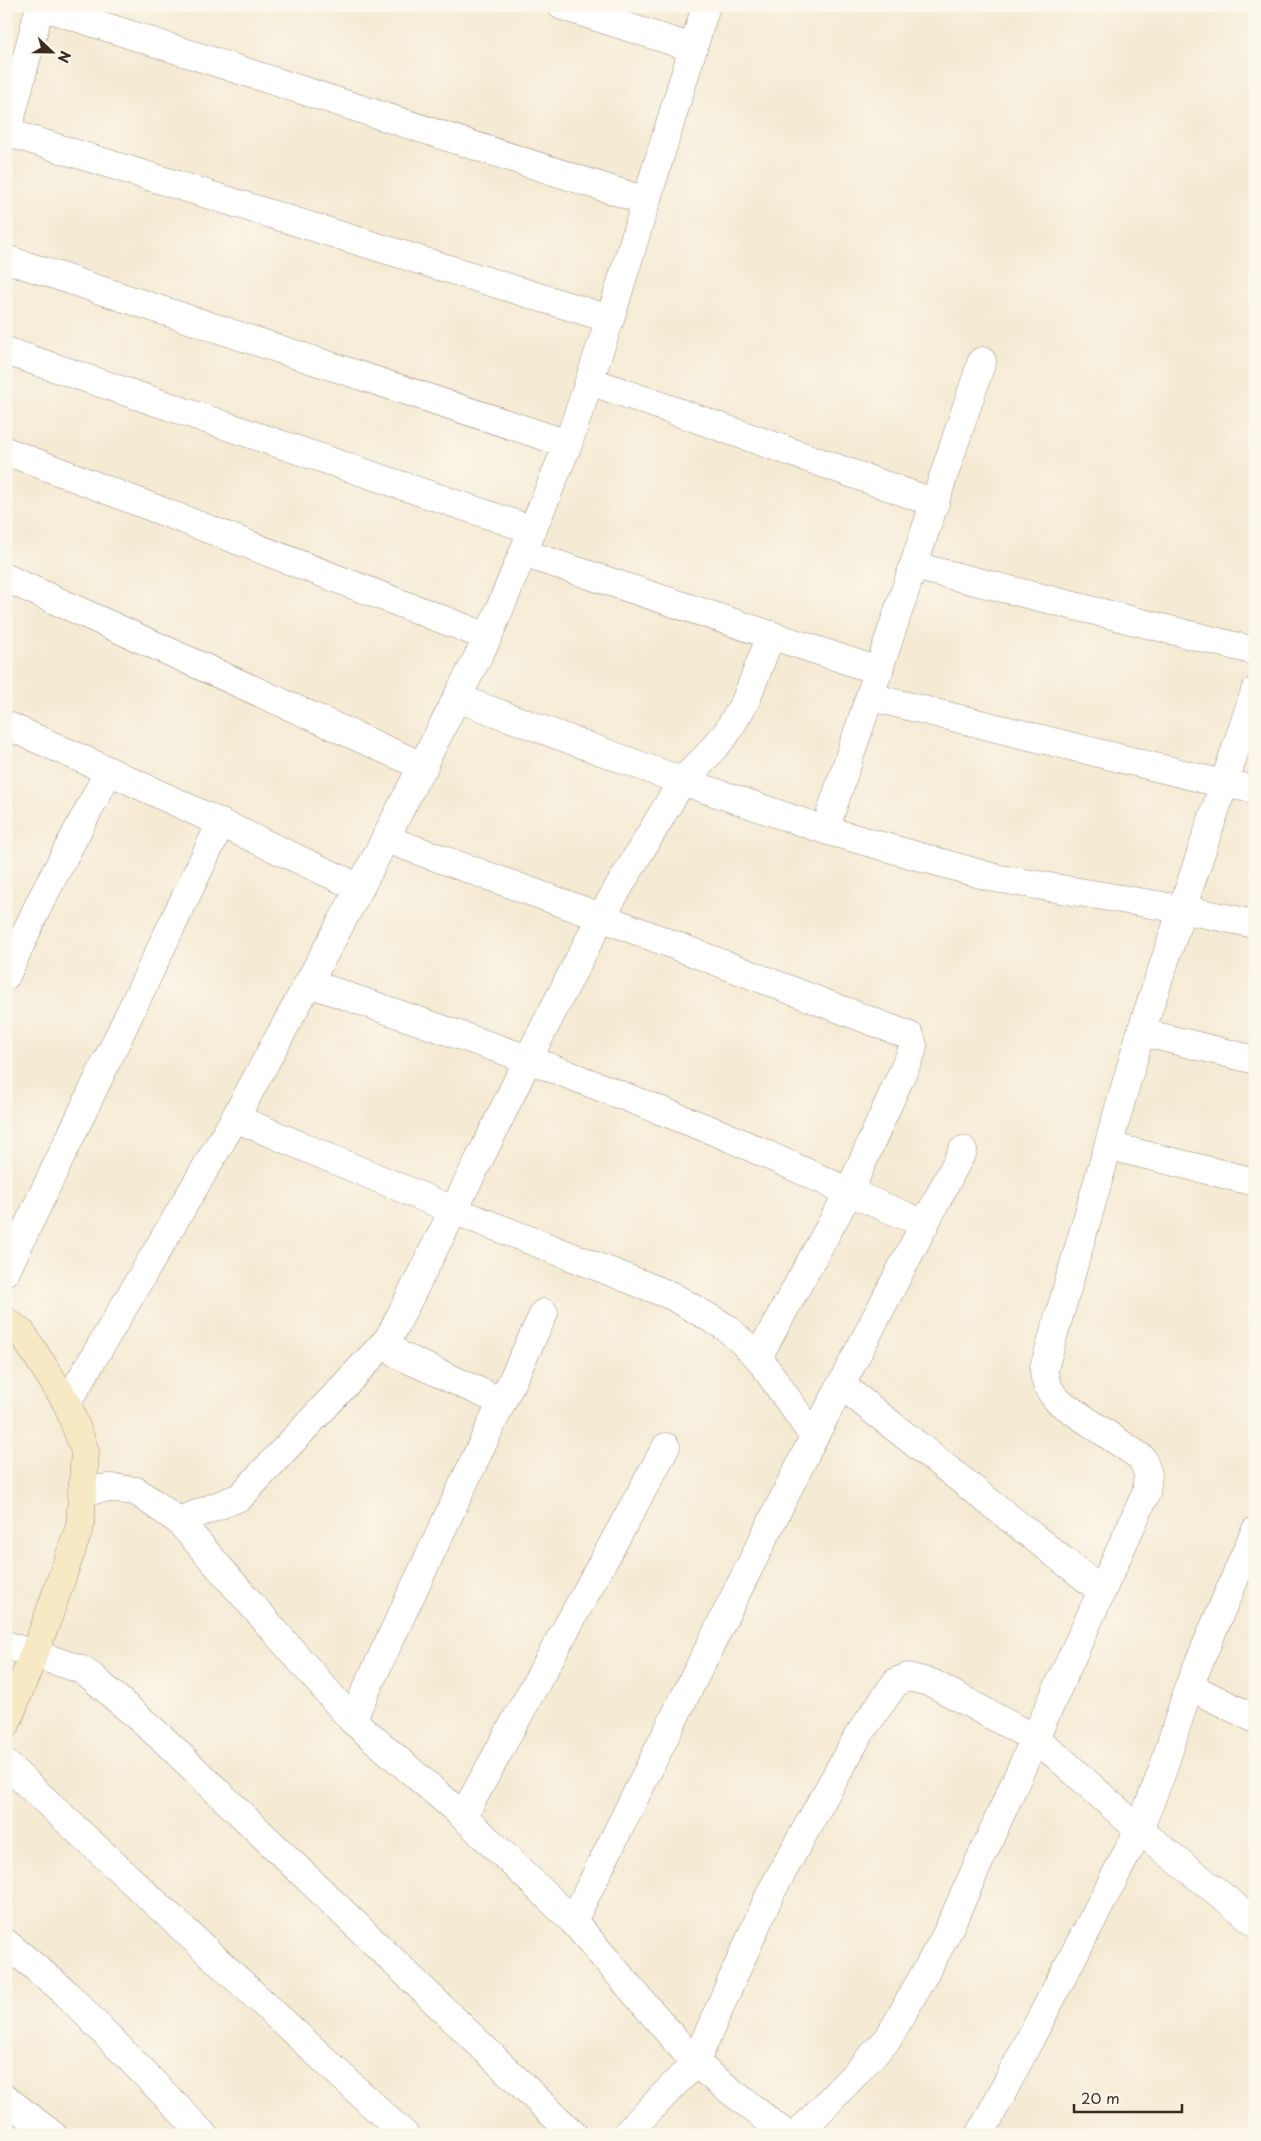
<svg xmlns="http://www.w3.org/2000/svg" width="1261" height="2141" viewBox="0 0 1261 2141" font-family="'Playpen Sans',sans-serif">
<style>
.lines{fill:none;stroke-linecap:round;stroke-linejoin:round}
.minor-casing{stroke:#988a78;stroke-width:29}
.secondary-casing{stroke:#988a78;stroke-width:29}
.minor{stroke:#fff;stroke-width:28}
.secondary{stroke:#f6e9c3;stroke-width:28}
</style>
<rect width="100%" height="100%" fill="#fbf7ec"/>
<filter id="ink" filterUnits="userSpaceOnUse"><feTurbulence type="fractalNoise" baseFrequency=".02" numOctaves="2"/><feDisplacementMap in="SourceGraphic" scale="10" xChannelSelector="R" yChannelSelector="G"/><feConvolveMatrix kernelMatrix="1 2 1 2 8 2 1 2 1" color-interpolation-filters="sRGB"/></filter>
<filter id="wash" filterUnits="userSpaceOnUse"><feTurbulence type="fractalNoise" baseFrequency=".0096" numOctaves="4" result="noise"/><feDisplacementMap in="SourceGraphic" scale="20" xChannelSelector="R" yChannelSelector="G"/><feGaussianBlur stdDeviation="1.12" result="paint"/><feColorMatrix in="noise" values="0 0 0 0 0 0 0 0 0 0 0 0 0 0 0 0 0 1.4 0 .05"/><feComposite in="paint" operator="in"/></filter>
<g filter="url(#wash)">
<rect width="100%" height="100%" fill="#f5ead3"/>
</g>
<g filter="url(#ink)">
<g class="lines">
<g class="minor-casing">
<g id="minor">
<path d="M 41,6 L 646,201"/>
<path d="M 562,6 L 693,48"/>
<path d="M 6,132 L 610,319"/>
<path d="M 6,136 L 40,6"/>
<path d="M 6,259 L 568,444"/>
<path d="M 6,351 L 533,530"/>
<path d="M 590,381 L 935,503"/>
<path d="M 6,451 L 488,637"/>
<path d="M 523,553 L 879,671"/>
<path d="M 914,566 L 1255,651"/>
<path d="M 6,578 L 424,767"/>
<path d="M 871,697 L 1224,784 L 1255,789"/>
<path d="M 457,698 L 682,781 L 825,830 L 995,878 L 1181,909 L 1255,924"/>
<path d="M 6,725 L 109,771 L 360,888"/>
<path d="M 825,830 L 982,361"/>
<path d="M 386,839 L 601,917 L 910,1036 L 913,1045 L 912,1051 L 849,1192 L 758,1357"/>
<path d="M 6,976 L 40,902 L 109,771"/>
<path d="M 309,983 L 528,1059 L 726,1136 L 849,1192 L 925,1224"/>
<path d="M 1141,1032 L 1255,1060"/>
<path d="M 235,1118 L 453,1210 L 672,1296 L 727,1328 L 758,1357 L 814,1437"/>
<path d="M 1109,1146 L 1255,1182"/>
<path d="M 6,1271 L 221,823"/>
<path d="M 841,1385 L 1102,1591"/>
<path d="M 502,1402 L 399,1355 L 389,1344 L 389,1338 L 489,1140 L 528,1059 L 601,917 L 682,781 L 706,757 L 726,734 L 745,702 L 771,635"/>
<path d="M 67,1403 L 235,1118 L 360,888 L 488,637 L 568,444 L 610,319 L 706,6"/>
<path d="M 82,1490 L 111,1488 L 136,1491 L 179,1521 L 352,1720 L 463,1816 L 573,1921 L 695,2063 L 787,2135"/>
<path d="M 179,1521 L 240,1497 L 389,1338"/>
<path d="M 6,1645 L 80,1669 L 92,1677 L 163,1739 L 574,2135"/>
<path d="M 1189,1686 L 1255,1719"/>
<path d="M 352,1720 L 544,1313"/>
<path d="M 6,1764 L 405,2135"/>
<path d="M 463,1816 L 666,1447"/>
<path d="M 573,1921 L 814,1437 L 963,1150"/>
<path d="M 6,1943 L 65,1992 L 204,2135"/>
<path d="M 6,2099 L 53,2135"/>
<path d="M 625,2135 L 695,2063 L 771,1892 L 858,1736 L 896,1682 L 908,1677 L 932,1683 L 1035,1739 L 1058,1757 L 1139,1830 L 1255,1922"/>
<path d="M 797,2135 L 888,2039 L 946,1935 L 1146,1493 L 1148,1474 L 1142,1458 L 1058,1401 C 1049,1391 1044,1382 1044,1368 L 1141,1032 L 1255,691"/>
<path d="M 980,2135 L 1139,1830 L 1162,1772 L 1189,1686 L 1255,1531"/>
</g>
</g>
<g class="secondary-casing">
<path id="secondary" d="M 6,1321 L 22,1333 L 67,1403 L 85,1451 L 80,1526 L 46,1623 L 6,1725"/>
</g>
<use href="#minor" class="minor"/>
<use href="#secondary" class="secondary"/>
</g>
</g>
<rect width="1261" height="2141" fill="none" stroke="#fbf7ec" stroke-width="25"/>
<g transform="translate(52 52) rotate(112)" stroke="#fbf7ec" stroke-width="4" paint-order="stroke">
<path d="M0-4L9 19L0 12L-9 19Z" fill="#3b2a1e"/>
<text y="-8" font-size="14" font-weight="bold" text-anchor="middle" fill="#3b2a1e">N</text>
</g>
<path d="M1074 2104v8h108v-8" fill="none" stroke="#3b2a1e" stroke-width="2.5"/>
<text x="1081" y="2104" font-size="15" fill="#3b2a1e" stroke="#fbf7ec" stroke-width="4" paint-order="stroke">20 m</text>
</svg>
